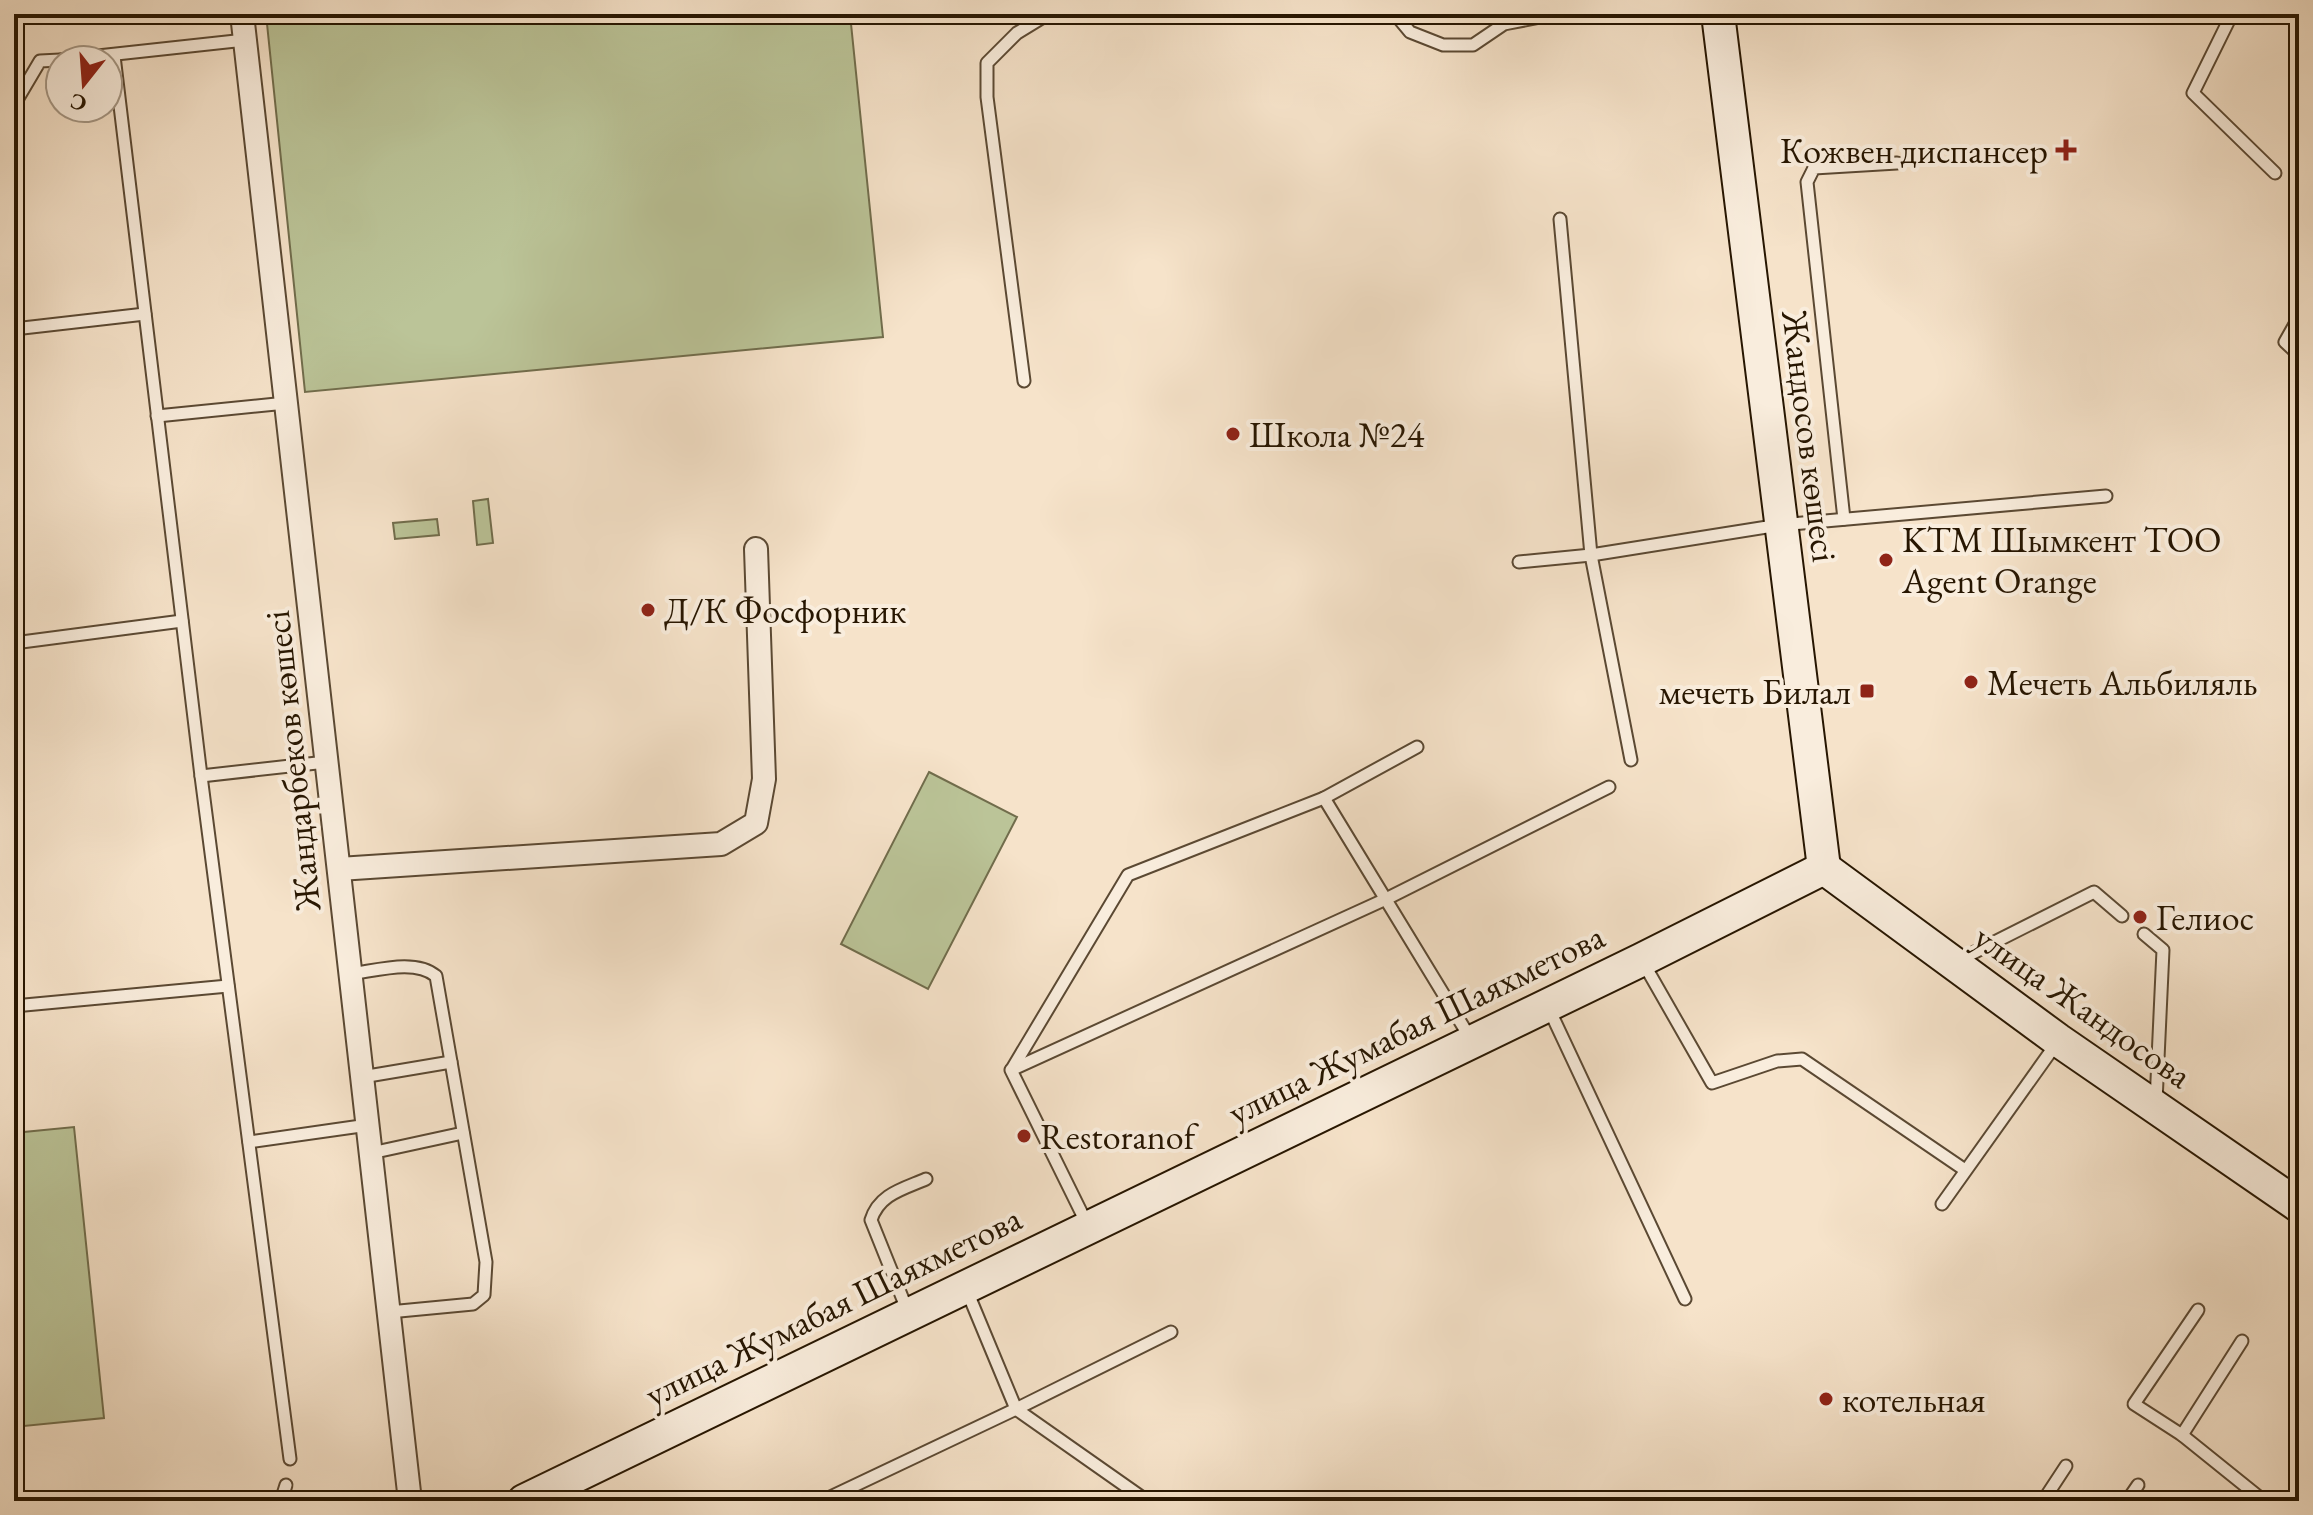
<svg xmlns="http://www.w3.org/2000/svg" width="2313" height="1515" viewBox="0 0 2313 1515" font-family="'EB Garamond',serif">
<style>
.green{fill:#bbc498;stroke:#716d4c;stroke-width:2}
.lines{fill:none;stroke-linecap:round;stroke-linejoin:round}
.lane-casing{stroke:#5b4933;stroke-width:15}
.street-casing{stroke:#5b4933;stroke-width:26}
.secondary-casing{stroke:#271601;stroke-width:36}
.lane{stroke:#f9eddd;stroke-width:11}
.street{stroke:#f9eddd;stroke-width:22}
.secondary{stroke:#f9eddd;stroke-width:32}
.poi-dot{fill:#8f2418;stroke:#f9eddd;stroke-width:3}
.labels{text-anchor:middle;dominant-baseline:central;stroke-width:8;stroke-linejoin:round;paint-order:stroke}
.poi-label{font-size:36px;fill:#271601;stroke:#f9eddd;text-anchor:start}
.street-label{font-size:36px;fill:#271601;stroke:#f9eddd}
</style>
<rect width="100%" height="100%" fill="#f6e3ca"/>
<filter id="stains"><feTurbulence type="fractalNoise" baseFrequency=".0025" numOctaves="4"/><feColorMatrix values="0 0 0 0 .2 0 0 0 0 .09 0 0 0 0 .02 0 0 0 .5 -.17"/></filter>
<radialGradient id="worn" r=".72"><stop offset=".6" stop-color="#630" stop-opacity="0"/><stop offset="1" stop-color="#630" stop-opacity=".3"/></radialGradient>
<g class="green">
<path d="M 266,14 L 850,14 L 883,337 L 305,392 Z"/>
<path d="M 488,499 L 493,543 L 477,545 L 473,501 Z"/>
<path d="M 437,519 L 439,535 L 395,539 L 393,523 Z"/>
<path d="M 929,772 L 1017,817 L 928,989 L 841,944 Z"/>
<path d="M 74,1127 L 104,1418 L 14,1427 L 14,1133 Z"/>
</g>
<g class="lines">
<g class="lane-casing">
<g id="lane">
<path d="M 1395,14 L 1410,32 L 1443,45 L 1473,45 L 1504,24 L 1556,14"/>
<path d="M 2232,14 L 2193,93 L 2275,173"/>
<path d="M 114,56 L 201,776 L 290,1459"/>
<path d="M 61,60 L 245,40"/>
<path d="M 14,105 L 40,61 L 60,60"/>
<path d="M 1560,219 L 1591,555 L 1631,760"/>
<path d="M 2299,317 L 2285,342 L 2299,355"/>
<path d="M 14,329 L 145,314"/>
<path d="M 1024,381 L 987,97 L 987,63 L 1017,33 L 1048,14"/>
<path d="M 157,416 L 286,403"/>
<path d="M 1844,519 L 1807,182 L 1814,168 L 1897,163"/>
<path d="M 1519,562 L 1591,555 L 1780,525 L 2106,496"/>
<path d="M 14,643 L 182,621"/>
<path d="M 201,776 L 326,762"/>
<path d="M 1324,798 L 1472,1041"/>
<path d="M 2144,934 L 2163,950 L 2156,1102"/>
<path d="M 1959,960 L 2094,892 L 2122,916"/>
<path d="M 1644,964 L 1712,1083 L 1777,1061 L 1802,1059 L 1965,1170"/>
<path d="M 350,974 C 375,971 415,958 436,976 L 486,1262 L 484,1295 L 473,1304 L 389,1312"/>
<path d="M 14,1006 L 228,986"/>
<path d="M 1549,1009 L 1685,1299"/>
<path d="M 1012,1069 L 1128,875 L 1324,798 L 1417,747"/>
<path d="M 362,1077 L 451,1062"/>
<path d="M 249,1142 L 368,1125"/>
<path d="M 371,1153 L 463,1133"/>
<path d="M 1942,1204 L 2056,1044"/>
<path d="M 1088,1226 L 1011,1070 L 1386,899 L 1609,787"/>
<path d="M 2198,1310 L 2134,1404 L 2182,1435 L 2264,1501"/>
<path d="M 908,1312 L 871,1220 C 879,1194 903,1189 926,1179"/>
<path d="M 2182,1435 L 2242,1341"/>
<path d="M 281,1501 L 286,1485"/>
<path d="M 822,1501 L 1016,1409 L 967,1291"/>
<path d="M 1147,1501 L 1016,1409 L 1171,1332"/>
<path d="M 2043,1501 L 2066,1466"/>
<path d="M 2127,1501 L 2138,1485"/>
</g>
</g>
<g class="street-casing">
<g id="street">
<path d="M 242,14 L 410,1501"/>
<path d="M 339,869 L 721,844 L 756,823 L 764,779 L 756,549"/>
</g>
</g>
<g class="secondary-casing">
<g id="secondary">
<path d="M 1718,14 L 1824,868"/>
<path d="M 1824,868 L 2058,1040 L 2299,1206"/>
<path d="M 524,1501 L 1641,960 L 1824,868"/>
</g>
</g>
<use href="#lane" class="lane"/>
<use href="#street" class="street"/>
<use href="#secondary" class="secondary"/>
</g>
<g class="poi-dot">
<path d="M2062 138h8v8h8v8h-8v8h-8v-8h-8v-8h8z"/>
<circle cx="1233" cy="434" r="8"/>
<circle cx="1886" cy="560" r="8"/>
<circle cx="648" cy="610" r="8"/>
<circle cx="1971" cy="682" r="8"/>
<rect x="1859" y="683" width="16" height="16" rx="4"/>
<circle cx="2140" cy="917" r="8"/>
<circle cx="1024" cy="1136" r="8"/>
<circle cx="1826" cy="1399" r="8"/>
</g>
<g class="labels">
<g class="poi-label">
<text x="2048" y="150" text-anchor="end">Кожвен диспансер</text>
<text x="1249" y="434">Школа №24</text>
<text x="1902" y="539">KTM Шымкент ТОО<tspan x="1902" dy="41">Agent Orange</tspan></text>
<text x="664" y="610">Д/К Фосфорник</text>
<text x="1987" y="682">Мечеть Альбиляль</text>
<text x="1851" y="691" text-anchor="end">мечеть Билал</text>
<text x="2156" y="917">Гелиос</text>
<text x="1040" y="1136">Restoranof</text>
<text x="1842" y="1399">котельная</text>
</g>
<g class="street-label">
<text transform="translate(1810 436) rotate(83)">Жандосов көшесі</text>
<text transform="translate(292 761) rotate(-96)">Жандарбеков көшесі</text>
<text transform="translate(2083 1006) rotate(35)">улица Жандосова</text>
<text transform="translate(1416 1024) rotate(-26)">улица Жумабая Шаяхметова</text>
<text transform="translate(833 1306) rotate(-26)">улица Жумабая Шаяхметова</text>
</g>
</g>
<rect width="2313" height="1515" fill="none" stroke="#f6e3ca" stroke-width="48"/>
<rect x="16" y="16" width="2281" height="1483" fill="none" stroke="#271601" stroke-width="4"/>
<rect x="24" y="24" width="2265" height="1467" fill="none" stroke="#271601" stroke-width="2"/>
<g transform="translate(84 84) rotate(197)"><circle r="38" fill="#f9eddd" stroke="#a59785" stroke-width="2"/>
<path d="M0-6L14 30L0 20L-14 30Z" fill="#8f2418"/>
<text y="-12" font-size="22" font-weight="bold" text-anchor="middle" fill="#271601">С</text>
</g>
<rect width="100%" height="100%" filter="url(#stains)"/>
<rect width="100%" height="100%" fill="url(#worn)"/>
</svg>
